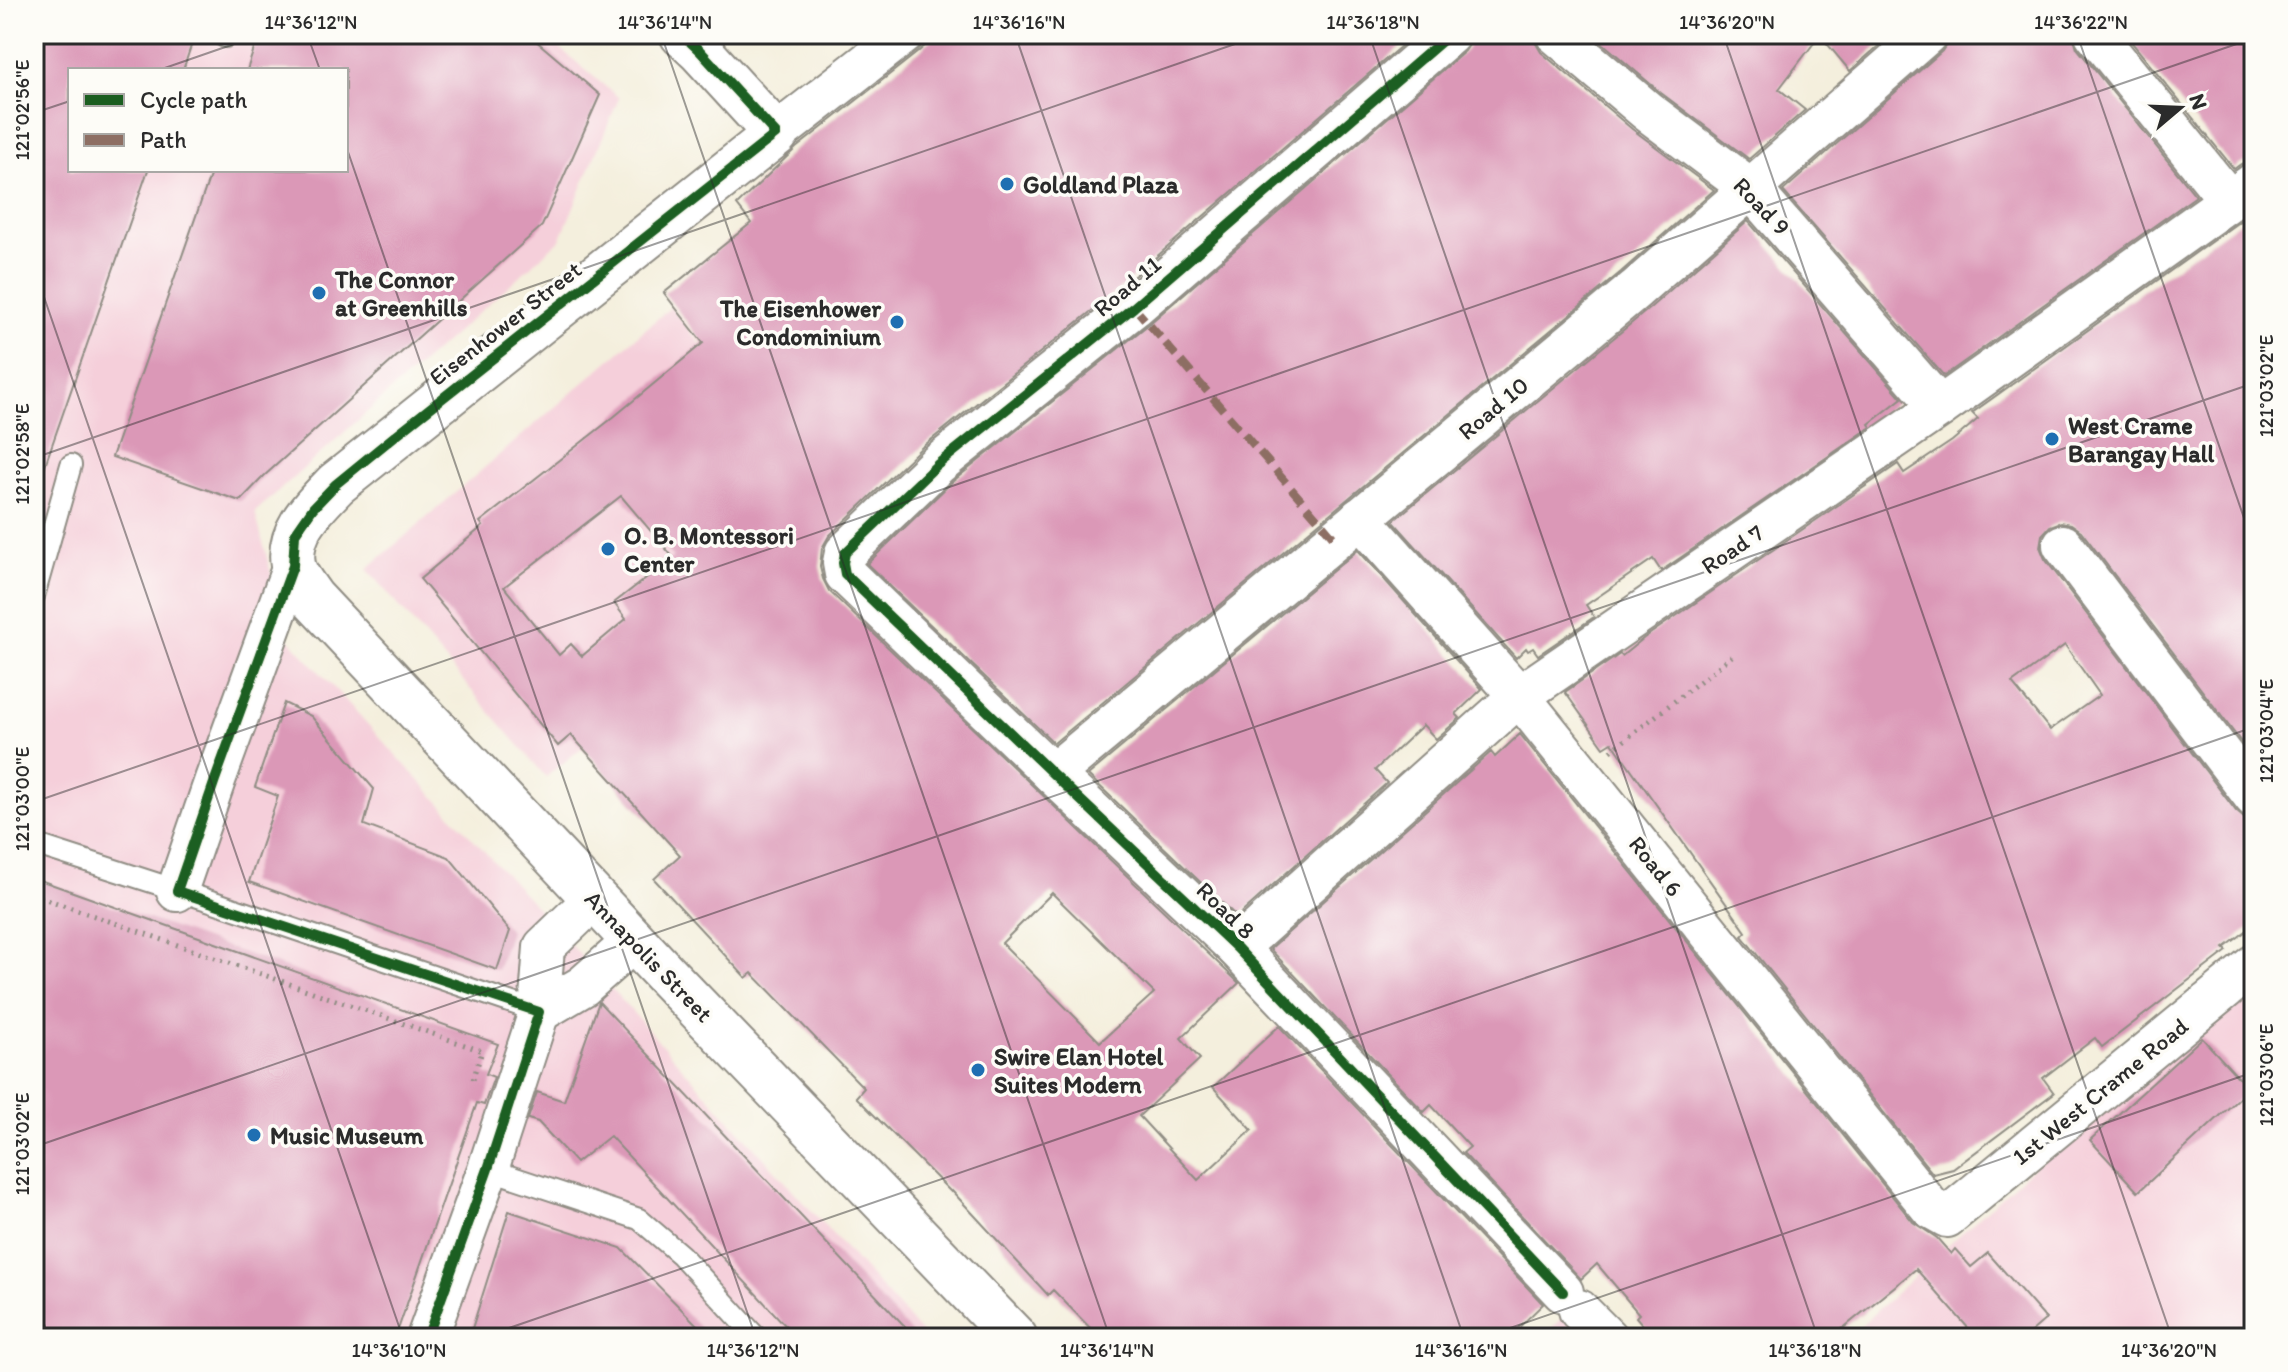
<svg xmlns="http://www.w3.org/2000/svg" width="2288" height="1372" viewBox="0 0 2288 1372" font-family="Itim,sans-serif">
<style>
.built{fill:#f5cfda;fill-rule:evenodd}
.building{fill:#db98b7;fill-rule:evenodd}
.lines{fill:none;stroke-linecap:round;stroke-linejoin:round}
.lane-casing{stroke:#908d84;stroke-width:24}
.street-casing{stroke:#908d84;stroke-width:44}
.secondary-casing{stroke:#908d84;stroke-width:48}
.path{stroke:#908d84;stroke-width:5;stroke-dasharray:2 6;stroke-linecap:butt}
.lane{stroke:#fff;stroke-width:20}
.street{stroke:#fff;stroke-width:40}
.secondary{stroke:#fff;stroke-width:44}
.quiet{stroke:#8d6e63;stroke-width:8;stroke-dasharray:16 8;stroke-linecap:butt}
.cycleway-casing{stroke:#fdfcf7;stroke-width:15}
.cycleway{stroke:#1b5e20;stroke-width:10}
.ticks{fill:none;stroke:#2b2b2b;stroke-width:2;stroke-opacity:0.45}
.poi-dot{fill:#1f6fb2;stroke:#fdfcf7;stroke-width:3}
.labels{text-anchor:middle;dominant-baseline:central;stroke-width:7;stroke-linejoin:round;paint-order:stroke}
.poi-label{font-size:24px;font-weight:bold;fill:#2b2b2b;stroke:#fdfcf7;text-anchor:start}
.street-label{font-size:24px;fill:#2b2b2b;stroke:#fdfcf7}
.neatline{fill:none;stroke:#2b2b2b;stroke-width:3}
.ticks-label{font-size:20px;text-anchor:middle;fill:#2b2b2b}
</style>
<rect width="100%" height="100%" fill="#fdfcf7"/>
<filter id="ink" filterUnits="userSpaceOnUse"><feTurbulence type="fractalNoise" baseFrequency=".0125" numOctaves="2"/><feDisplacementMap in="SourceGraphic" scale="16" xChannelSelector="R" yChannelSelector="G"/><feConvolveMatrix kernelMatrix="1 2 1 2 8 2 1 2 1" color-interpolation-filters="sRGB"/></filter>
<filter id="wash" filterUnits="userSpaceOnUse"><feTurbulence type="fractalNoise" baseFrequency=".006" numOctaves="4" result="noise"/><feDisplacementMap in="SourceGraphic" scale="32" xChannelSelector="R" yChannelSelector="G"/><feGaussianBlur stdDeviation="1.8" result="paint"/><feColorMatrix in="noise" values="0 0 0 0 0 0 0 0 0 0 0 0 0 0 0 0 0 1.4 0 .05"/><feComposite in="paint" operator="in"/></filter>
<g filter="url(#wash)">
<rect width="100%" height="100%" fill="#f4efdd"/>
<g class="built">
<path d="M 34,34 L 543,34 L 619,98 L 560,240 L 255,512 L 288,638 L 619,997 L 926,1338 L 34,1338 ZM 70,70 L 346,70 L 346,170 L 70,170 Z"/>
<path d="M 671,307 L 849,529 L 546,777 L 367,569 Z"/>
<path d="M 2254,966 L 2254,1338 L 1847,1338 L 2252,967 Z"/>
<path d="M 1582,1299 L 1621,1338 L 1541,1338 Z"/>
</g>
<g id="blocks">
<g class="building">
<path d="M 34,34 L 195,34 L 183,70 L 70,70 L 70,170 L 148,170 L 38,485 L 34,485 Z"/>
<path d="M 259,34 L 528,34 L 600,95 L 542,226 L 264,476 L 240,501 L 112,457 L 212,170 L 346,170 L 346,70 L 247,70 Z"/>
<path d="M 938,34 L 1415,34 L 1119,289 L 921,448 L 829,536 L 822,548 L 820,567 L 823,579 L 829,591 L 1239,983 L 1181,1038 L 1200,1059 L 1139,1116 L 1198,1180 L 1252,1130 L 1213,1087 L 1279,1026 L 1543,1304 L 1508,1338 L 1100,1338 L 1053,1290 L 1048,1295 L 952,1191 L 951,1192 L 856,1097 L 864,1088 L 752,973 L 746,978 L 654,879 L 680,855 L 571,735 L 558,746 L 420,579 L 483,526 L 480,522 L 610,420 L 703,343 L 664,293 L 751,223 L 737,205 L 796,148 L 918,52 ZM 621,496 L 673,557 L 614,603 L 626,619 L 582,656 L 571,644 L 559,655 L 504,587 ZM 1052,893 L 1154,993 L 1100,1042 L 1002,943 Z"/>
<path d="M 1472,34 L 1534,34 L 1535,42 L 1541,52 L 1632,129 L 1714,190 L 1621,272 L 1054,743 L 867,564 L 952,482 L 1149,324 L 1465,51 L 1471,42 Z"/>
<path d="M 1592,34 L 1892,34 L 1850,71 L 1820,35 L 1779,89 L 1805,110 L 1749,159 L 1661,93 Z"/>
<path d="M 1949,34 L 2073,34 L 2077,48 L 2196,196 L 1944,376 L 1783,191 L 1942,51 L 1948,42 Z"/>
<path d="M 2125,34 L 2254,34 L 2254,160 L 2241,164 L 2234,169 Z"/>
<path d="M 2254,211 L 2254,759 L 2081,531 L 2071,524 L 2061,522 L 2050,526 L 2042,535 L 2040,547 L 2045,559 L 2236,811 L 2244,818 L 2254,820 L 2254,925 L 2224,948 L 2227,951 L 2102,1047 L 2095,1038 L 2043,1078 L 2054,1093 L 1953,1169 L 1933,1174 L 1742,936 L 1746,932 L 1612,742 L 1604,747 L 1565,692 L 1620,654 L 1622,656 L 1644,638 L 1898,464 L 1904,473 L 1952,441 L 1978,419 L 1972,413 ZM 2065,645 L 2100,695 L 2050,730 L 2012,683 Z"/>
<path d="M 1748,221 L 1902,398 L 1869,424 L 1871,427 L 1661,571 L 1653,559 L 1586,605 L 1594,617 L 1538,655 L 1533,648 L 1528,651 L 1526,648 L 1516,658 L 1393,521 L 1651,307 Z"/>
<path d="M 1358,550 L 1482,689 L 1456,714 L 1460,718 L 1436,739 L 1423,725 L 1375,770 L 1387,783 L 1237,917 L 1088,775 Z"/>
<path d="M 284,703 L 311,716 L 374,789 L 364,825 L 449,857 L 510,931 L 497,970 L 249,882 L 278,796 L 255,787 Z"/>
<path d="M 1520,734 L 1913,1222 L 1937,1238 L 1951,1254 L 1955,1249 L 1971,1267 L 1988,1253 L 2046,1319 L 2024,1338 L 1977,1338 L 1916,1269 L 1831,1338 L 1654,1338 L 1636,1317 L 1639,1314 L 1597,1264 L 1581,1279 L 1463,1153 L 1470,1147 L 1431,1105 L 1424,1112 L 1270,949 L 1491,752 L 1495,757 Z"/>
<path d="M 34,878 L 498,1044 L 486,1074 L 494,1077 L 484,1105 L 477,1103 L 395,1338 L 34,1338 Z"/>
<path d="M 599,1002 L 916,1338 L 797,1338 L 610,1136 L 576,1163 L 538,1122 L 528,1119 L 537,1092 L 564,1101 Z"/>
<path d="M 2202,1038 L 2249,1089 L 2138,1192 L 2090,1140 Z"/>
<path d="M 509,1211 L 621,1248 L 710,1338 L 469,1338 Z"/>
</g>
</g>
</g>
<g filter="url(#ink)">
<use href="#blocks" fill-opacity="0" stroke="#908d84" stroke-width="2"/>
<g class="lines">
<g class="lane-casing">
<g id="lane">
<path d="M 222,35 L 225,37 L 226,34"/>
<path d="M 34,596 L 71,465"/>
<path d="M 34,844 L 217,903 L 539,1012"/>
<path d="M 488,1169 L 639,1219 L 681,1255 L 757,1338"/>
</g>
</g>
<g class="street-casing">
<g id="street">
<path d="M 1450,34 L 1134,307 L 937,465 L 845,553 L 843,563 L 845,574 L 1053,774 L 1237,948 L 1563,1292"/>
<path d="M 1556,34 L 1647,111 L 1751,189 L 1940,407"/>
<path d="M 2095,34 L 2229,200"/>
<path d="M 776,134 L 904,34"/>
<path d="M 1360,518 L 1519,696 L 1931,1208 L 1947,1217 L 2254,965"/>
<path d="M 2063,545 L 2254,797"/>
<path d="M 1053,774 L 1636,289 L 1927,34"/>
<path d="M 177,891 L 215,780 L 293,566"/>
<path d="M 1237,948 L 1519,696 L 1940,407 L 2254,183"/>
<path d="M 539,1012 L 583,986 L 634,941"/>
<path d="M 1579,1310 L 1607,1338"/>
<path d="M 427,1338 L 488,1169 L 539,1012 L 544,947 L 594,899"/>
</g>
</g>
<g class="secondary-casing">
<path id="secondary" d="M 682,34 L 700,51 L 776,134 L 336,484 C 315,506 287,531 293,565 C 295,576 306,589 312,598 L 669,978 L 1015,1338"/>
</g>
<g class="path">
<path d="M 1611,751 L 1732,656"/>
<path d="M 40,897 L 482,1051 L 472,1083"/>
</g>
<use href="#lane" class="lane"/>
<use href="#street" class="street"/>
<use href="#secondary" class="secondary"/>
<path class="quiet" d="M 1134,307 L 1335,539"/>
<g class="cycleway-casing">
<g id="cycleway">
<path d="M 1450,34 L 1134,307 L 937,465 L 845,553 L 843,563 L 845,574 L 1053,774 L 1237,948 L 1563,1292"/>
<path d="M 427,1338 L 488,1169 L 539,1012 L 177,891 L 215,780 L 293,566 L 295,534 L 313,508 L 336,484 L 396,435 L 776,134 L 700,51 L 682,34"/>
</g>
</g>
<use href="#cycleway" class="cycleway"/>
</g>
</g>
<path class="ticks" d="M 307,34 L 320,70M 661,34 L 1110,1338M 1015,34 L 1464,1338M 1369,34 L 1818,1338M 1723,34 L 2172,1338M 2077,34 L 2254,547M 159,70 L 263,34M 34,113 L 70,101M 346,146 L 756,1338M 34,268 L 403,1338M 34,458 L 1264,34M 34,802 L 2254,38M 34,1147 L 2254,383M 34,1296 L 49,1338M 480,1338 L 2254,727M 1481,1338 L 2254,1072"/>
<g class="poi-dot">
<circle cx="1007" cy="184" r="8"/>
<circle cx="319" cy="293" r="8"/>
<circle cx="897" cy="322" r="8"/>
<circle cx="2052" cy="439" r="8"/>
<circle cx="608" cy="549" r="8"/>
<circle cx="978" cy="1070" r="8"/>
<circle cx="254" cy="1135" r="8"/>
</g>
<g class="labels">
<g class="poi-label">
<text x="1023" y="184">Goldland Plaza</text>
<text x="335" y="279">The Connor<tspan x="335" dy="28">at Greenhills</tspan></text>
<text x="881" y="308" text-anchor="end">The Eisenhower<tspan x="881" dy="28">Condominium</tspan></text>
<text x="2068" y="425">West Crame<tspan x="2068" dy="28">Barangay Hall</tspan></text>
<text x="624" y="535">O. B. Montessori<tspan x="624" dy="28">Center</tspan></text>
<text x="994" y="1056">Swire Elan Hotel<tspan x="994" dy="28">Suites Modern</tspan></text>
<text x="270" y="1135">Music Museum</text>
</g>
<g class="street-label">
<text transform="translate(1762 206) rotate(46)">Road 9</text>
<text transform="translate(1127 286) rotate(-40)">Road 11</text>
<text transform="translate(505 323) rotate(-38)">Eisenhower Street</text>
<text transform="translate(1493 408) rotate(-40)">Road 10</text>
<text transform="translate(1732 549) rotate(-34)">Road 7</text>
<text transform="translate(1656 866) rotate(51)">Road 6</text>
<text transform="translate(1226 910) rotate(44)">Road 8</text>
<text transform="translate(649 956) rotate(46)">Annapolis Street</text>
<text transform="translate(2100 1091) rotate(-39)">1st West Crame Road</text>
</g>
</g>
<rect width="2288" height="1372" fill="none" stroke="#fdfcf7" stroke-width="88"/>
<rect x="68" y="68" width="280" height="104" fill="#fdfcf7" stroke="#a9a8a5" stroke-width="2"/>
<rect x="84" y="94" width="40" height="12" fill="#1b5e20" stroke="#a9a8a5" stroke-width="2"/>
<text x="140" y="108" font-size="24" fill="#2b2b2b">Cycle path</text>
<rect x="84" y="134" width="40" height="12" fill="#8d6e63" stroke="#a9a8a5" stroke-width="2"/>
<text x="140" y="148" font-size="24" fill="#2b2b2b">Path</text>
<g transform="translate(2180 108) rotate(71)" stroke="#fdfcf7" stroke-width="6" paint-order="stroke">
<path d="M0-6L14 30L0 20L-14 30Z" fill="#2b2b2b"/>
<text y="-12" font-size="22" font-weight="bold" text-anchor="middle" fill="#2b2b2b">N</text>
</g>
<rect x="44" y="44" width="2200" height="1284" class="neatline"/>
<g class="ticks-label">
<text x="311" y="29">14°36'12"N</text>
<text x="665" y="29">14°36'14"N</text>
<text x="1019" y="29">14°36'16"N</text>
<text x="1373" y="29">14°36'18"N</text>
<text x="1727" y="29">14°36'20"N</text>
<text x="2081" y="29">14°36'22"N</text>
<text transform="translate(22 110) rotate(-90)" y="7">121°02'56"E</text>
<text transform="translate(2266 386) rotate(-90)" y="7">121°03'02"E</text>
<text transform="translate(22 454) rotate(-90)" y="7">121°02'58"E</text>
<text transform="translate(2266 731) rotate(-90)" y="7">121°03'04"E</text>
<text transform="translate(22 799) rotate(-90)" y="7">121°03'00"E</text>
<text transform="translate(2266 1075) rotate(-90)" y="7">121°03'06"E</text>
<text transform="translate(22 1144) rotate(-90)" y="7">121°03'02"E</text>
<text x="399" y="1357">14°36'10"N</text>
<text x="753" y="1357">14°36'12"N</text>
<text x="1107" y="1357">14°36'14"N</text>
<text x="1461" y="1357">14°36'16"N</text>
<text x="1815" y="1357">14°36'18"N</text>
<text x="2169" y="1357">14°36'20"N</text>
</g>
</svg>
